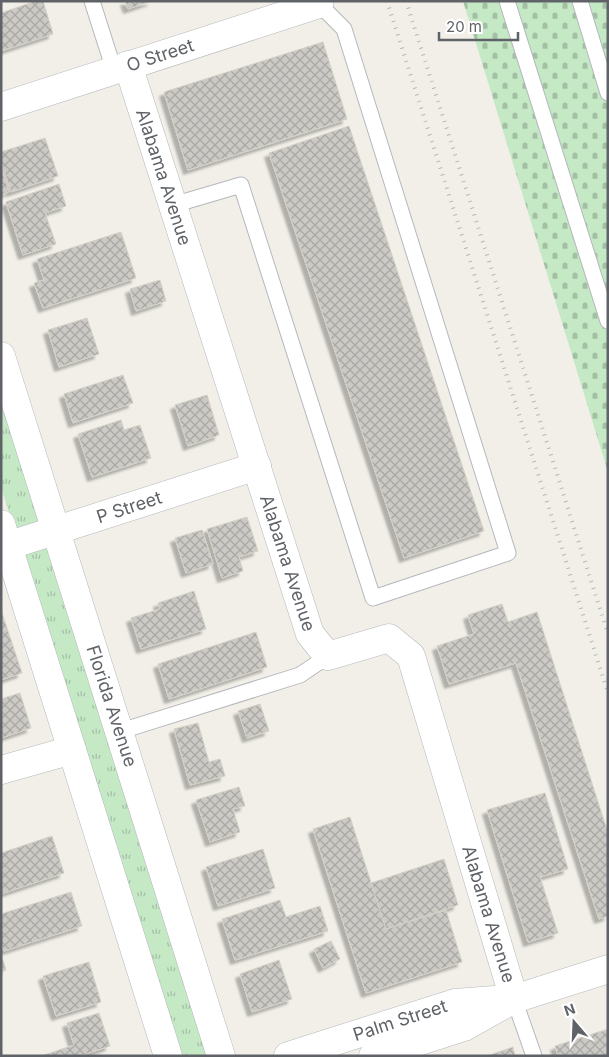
<svg xmlns="http://www.w3.org/2000/svg" width="609" height="1057" viewBox="0 0 609 1057" font-family="Inter,sans-serif">
<style>
.cemetery{fill:url(#cemetery-stones)}
.park{fill:url(#park-tufts)}
.building{fill:url(#building-cross-hatch);stroke:#d6d1c6;filter:url(#shadow)}
.lines{fill:none;stroke-linecap:round;stroke-linejoin:round}
.service-casing{stroke:#b5b8bc;stroke-width:17}
.minor-casing{stroke:#b5b8bc;stroke-width:29}
.service{stroke:#fff;stroke-width:15}
.minor{stroke:#fff;stroke-width:28}
.rail{stroke:#b6b7b8;stroke-width:4;stroke-dasharray:1 6;stroke-linecap:butt}
.labels{text-anchor:middle;dominant-baseline:central;stroke-width:4.5;stroke-linejoin:round;paint-order:stroke}
.street-label{font-size:18px;fill:#5f6368;stroke:#fff}
</style>
<defs>
<pattern id="cemetery-stones" width="16" height="16" patternUnits="userSpaceOnUse" patternTransform="scale(1.25)"><rect width="16" height="16" fill="#c5e8c5"/><path d="M2 7V4a2 2 0 0 1 4 0v3zM10 15v-3a2 2 0 0 1 4 0v3z" fill="#a3c0a4"/></pattern>
<pattern id="park-tufts" width="24" height="20" patternUnits="userSpaceOnUse" patternTransform="scale(1.25)"><rect width="24" height="20" fill="#c5e8c5"/><path d="M3 7l-1-3M5 7V3M7 7l1-3M15 17l-1-3M17 17v-4M19 17l1-3" fill="none" stroke="#a3c0a4"/></pattern>
<pattern id="building-cross-hatch" width="8" height="8" patternUnits="userSpaceOnUse" patternTransform="scale(1.25)"><rect width="8" height="8" fill="#cccac5"/><path d="M0 0l8 8M0 8l8-8" fill="none" stroke="#a9a8a4"/></pattern>
<filter id="shadow"><feDropShadow dx="-4.5" dy="4.5" stdDeviation="1" flood-color="#0004"/></filter>
</defs>
<rect width="100%" height="100%" fill="#f1efe8"/>
<path class="cemetery" d="M 463,1 L 608,1 L 608,472 Z"/>
<path class="park" d="M 1,391 L 210,1056 L 178,1056 L 1,487 Z"/>
<g class="building">
<path d="M 36,1 L 43,1 L 53,34 L 1,51 L 1,13 Z"/>
<path d="M 125,1 L 152,1 L 128,9 Z"/>
<path d="M 323,42 L 347,119 L 188,170 L 164,92 Z"/>
<path d="M 349,126 L 484,531 L 404,558 L 269,153 Z"/>
<path d="M 45,138 L 58,176 L 11,192 L 1,161 L 1,152 Z"/>
<path d="M 1,167 L 9,192 L 1,195 Z"/>
<path d="M 59,184 L 66,206 L 45,213 L 56,244 L 23,255 L 6,202 Z"/>
<path d="M 121,232 L 136,278 L 43,308 L 34,283 L 44,280 L 37,259 Z"/>
<path d="M 160,280 L 166,301 L 136,311 L 130,289 Z"/>
<path d="M 87,318 L 99,354 L 59,367 L 48,330 Z"/>
<path d="M 123,375 L 133,403 L 73,423 L 64,394 Z"/>
<path d="M 207,395 L 219,435 L 188,446 L 175,405 Z"/>
<path d="M 121,420 L 124,430 L 140,425 L 151,458 L 92,477 L 78,434 Z"/>
<path d="M 247,517 L 258,551 L 239,557 L 243,571 L 222,578 L 207,529 Z"/>
<path d="M 202,530 L 213,564 L 186,573 L 175,538 Z"/>
<path d="M 194,591 L 206,629 L 141,649 L 131,618 L 160,609 L 158,603 Z"/>
<path d="M 502,604 L 508,622 L 537,612 L 608,833 L 608,916 L 599,919 L 516,663 L 449,684 L 437,646 L 474,634 L 468,615 Z"/>
<path d="M 1,610 L 22,673 L 1,680 Z"/>
<path d="M 256,632 L 267,667 L 169,699 L 158,664 Z"/>
<path d="M 20,693 L 31,728 L 1,738 L 1,699 Z"/>
<path d="M 260,704 L 269,731 L 247,738 L 238,711 Z"/>
<path d="M 198,723 L 209,762 L 220,759 L 225,776 L 190,785 L 174,729 Z"/>
<path d="M 239,787 L 245,806 L 233,809 L 240,832 L 210,842 L 196,800 Z"/>
<path d="M 545,793 L 568,869 L 540,877 L 558,933 L 528,942 L 487,810 Z"/>
<path d="M 350,817 L 386,929 L 446,910 L 462,962 L 366,993 L 313,829 Z"/>
<path d="M 52,836 L 64,873 L 1,894 L 1,853 Z"/>
<path d="M 263,849 L 275,888 L 218,906 L 206,867 Z"/>
<path d="M 444,859 L 458,905 L 386,929 L 371,883 Z"/>
<path d="M 71,892 L 82,926 L 4,951 L 1,944 L 1,914 Z"/>
<path d="M 280,900 L 286,917 L 320,906 L 328,931 L 235,960 L 222,919 Z"/>
<path d="M 331,941 L 340,959 L 323,968 L 314,949 Z"/>
<path d="M 1,954 L 6,970 L 1,972 Z"/>
<path d="M 279,960 L 292,999 L 252,1012 L 240,974 Z"/>
<path d="M 89,962 L 101,1002 L 56,1016 L 43,976 Z"/>
<path d="M 99,1013 L 110,1046 L 80,1056 L 41,1056 L 74,1045 L 67,1023 Z"/>
<path d="M 608,1029 L 608,1056 L 558,1056 L 555,1046 Z"/>
<path d="M 513,1047 L 515,1056 L 487,1056 Z"/>
</g>
<g class="lines">
<g class="service-casing">
<g id="service">
<path d="M 92,1 L 114,70"/>
<path d="M 507,1 L 608,321"/>
<path d="M 580,1 L 608,93"/>
<path d="M 173,205 L 241,185 L 373,598 L 508,553 L 344,29 L 319,4"/>
<path d="M 121,731 L 300,675 L 328,656"/>
<path d="M 514,999 L 534,1056"/>
</g>
</g>
<g class="minor-casing">
<g id="minor">
<path d="M 128,65 L 310,634 L 328,656 L 389,638 L 411,656 L 514,999"/>
<path d="M 1,107 L 319,4 L 318,1"/>
<path d="M 1,356 L 221,1056"/>
<path d="M 1,524 L 168,1056"/>
<path d="M 1,548 L 257,466"/>
<path d="M 1,770 L 72,750"/>
<path d="M 288,1056 L 455,1003 L 508,999"/>
<path d="M 373,1056 L 464,1027 L 514,999 L 608,969"/>
</g>
</g>
<use href="#service" class="service"/>
<use href="#minor" class="minor"/>
<g class="rail">
<path d="M 387,1 L 608,693"/>
<path d="M 406,1 L 608,634"/>
</g>
</g>
<g class="labels">
<g class="street-label">
<text transform="translate(160 55) rotate(-18)">O Street</text>
<text transform="translate(164 177) rotate(72)">Alabama Avenue</text>
<text transform="translate(129 507) rotate(-18)">P Street</text>
<text transform="translate(288 563) rotate(72)">Alabama Avenue</text>
<text transform="translate(112 706) rotate(72)">Florida Avenue</text>
<text transform="translate(489 914) rotate(73)">Alabama Avenue</text>
<text transform="translate(400 1020) rotate(-18)">Palm Street</text>
</g>
</g>
<rect width="609" height="1057" fill="none" stroke="#5f6368" stroke-width="5"/>
<g transform="translate(574 1022) rotate(341)" stroke="#ffffff" stroke-width="4" paint-order="stroke">
<path d="M0-4L9 19L0 12L-9 19Z" fill="#5f6368"/>
<text y="-8" font-size="14" font-weight="bold" text-anchor="middle" fill="#5f6368">N</text>
</g>
<path d="M439 32v8h79v-8" fill="none" stroke="#5f6368" stroke-width="2.5"/>
<text x="446" y="32" font-size="15" fill="#5f6368" stroke="#ffffff" stroke-width="4" paint-order="stroke">20 m</text>
</svg>
